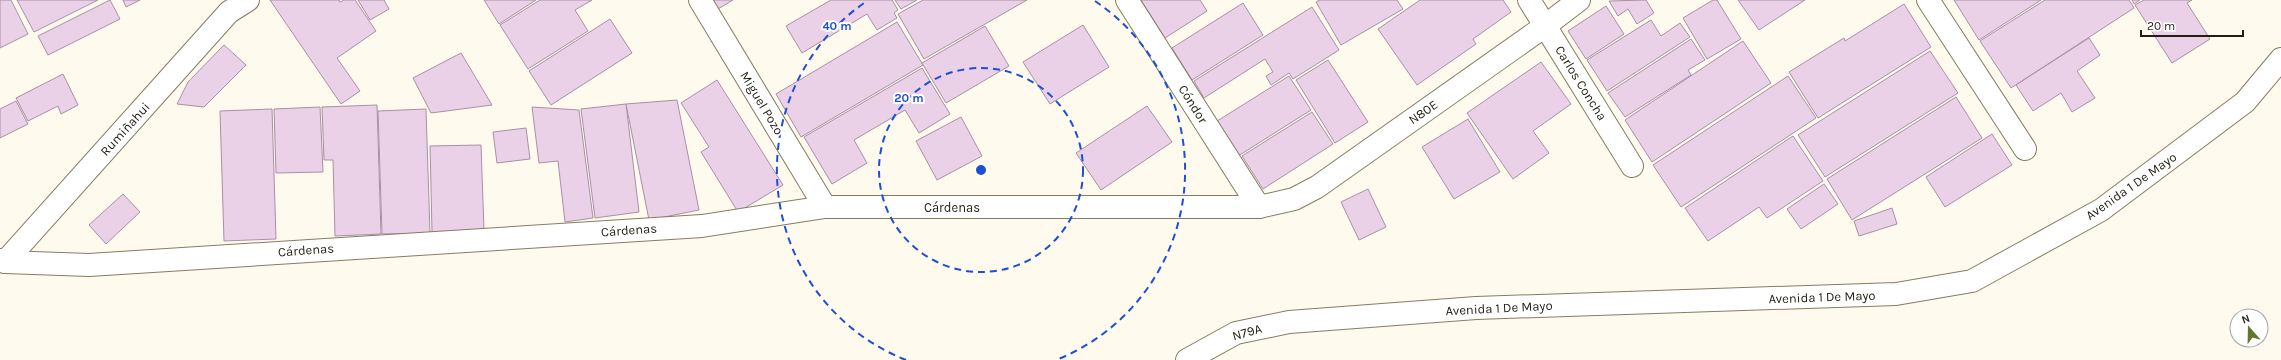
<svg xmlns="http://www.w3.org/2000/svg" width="2281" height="360" viewBox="0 0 2281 360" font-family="Karla,sans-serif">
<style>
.building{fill:#ebd1e8;stroke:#a890a5}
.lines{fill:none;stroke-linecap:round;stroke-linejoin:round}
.minor-casing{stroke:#867d61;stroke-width:24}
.minor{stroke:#fff;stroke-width:22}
.ring{fill:none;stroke:#1d4ed8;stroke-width:2;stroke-dasharray:7 5}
.labels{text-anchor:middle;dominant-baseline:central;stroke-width:4;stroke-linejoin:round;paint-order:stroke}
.street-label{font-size:13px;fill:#211e13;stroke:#fff}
.centre{fill:#1d4ed8;stroke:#fff;stroke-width:2}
.ring-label{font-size:12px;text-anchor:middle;font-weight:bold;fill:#1d4ed8;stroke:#fff;stroke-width:4;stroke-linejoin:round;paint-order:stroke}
</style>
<rect width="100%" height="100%" fill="#fefaee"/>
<g class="building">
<path d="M 0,0 L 11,0 L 28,34 L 0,48 Z"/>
<path d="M 17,0 L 98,0 L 34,32 Z"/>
<path d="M 110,0 L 120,19 L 48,55 L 38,36 Z"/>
<path d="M 123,0 L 140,0 L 126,7 Z"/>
<path d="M 270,0 L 339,0 L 340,2 L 344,0 L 355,0 L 376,31 L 337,58 L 360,91 L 341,104 Z"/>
<path d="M 358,0 L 384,0 L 389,9 L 370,20 Z"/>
<path d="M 484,0 L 536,0 L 499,24 Z"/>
<path d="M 540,0 L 592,0 L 575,10 L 588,31 L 528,69 L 500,25 Z"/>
<path d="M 712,0 L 733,0 L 718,9 Z"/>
<path d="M 831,0 L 892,0 L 898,10 L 894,13 L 897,18 L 877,30 L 867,14 L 802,53 L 786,26 Z"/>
<path d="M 895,0 L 917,0 L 901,9 Z"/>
<path d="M 923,0 L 1027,0 L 924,59 L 898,14 Z"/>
<path d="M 1141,0 L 1200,0 L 1207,11 L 1165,38 Z"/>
<path d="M 1320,0 L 1397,0 L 1403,9 L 1341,45 L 1316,2 Z"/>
<path d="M 1420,0 L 1503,0 L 1511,12 L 1473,39 L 1476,44 L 1417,85 L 1378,29 Z"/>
<path d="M 1646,0 L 1654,13 L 1637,24 L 1628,9 L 1618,16 L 1609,1 Z"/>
<path d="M 1713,0 L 1717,0 L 1741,39 L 1707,59 L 1683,18 Z"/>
<path d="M 1738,0 L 1805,0 L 1759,30 Z"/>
<path d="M 1954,0 L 2041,0 L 1979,40 Z"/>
<path d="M 2045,0 L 2129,0 L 2134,8 L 2011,88 L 1980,41 Z"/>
<path d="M 2132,0 L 2140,0 L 2134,4 Z"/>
<path d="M 2144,0 L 2192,0 L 2187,3 L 2210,39 L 2172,63 L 2135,5 Z"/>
<path d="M 1243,3 L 1263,35 L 1192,80 L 1172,48 Z"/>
<path d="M 1904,4 L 1931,47 L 1818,118 L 1789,72 L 1844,38 L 1845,41 Z"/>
<path d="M 1606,6 L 1624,34 L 1586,59 L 1568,31 Z"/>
<path d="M 1312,7 L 1339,50 L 1293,79 L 1289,73 L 1271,85 L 1266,76 L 1273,72 L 1265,59 L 1204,98 L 1194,81 Z"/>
<path d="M 610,19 L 632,53 L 551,105 L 529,71 Z"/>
<path d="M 1651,20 L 1661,36 L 1680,23 L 1690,37 L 1607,91 L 1587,60 Z"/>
<path d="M 897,22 L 923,65 L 801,137 L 776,94 Z"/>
<path d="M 1083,25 L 1109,67 L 1050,104 L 1023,62 Z"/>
<path d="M 985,26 L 1009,66 L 946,103 L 922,63 Z"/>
<path d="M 2089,38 L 2100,55 L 2077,71 L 2095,98 L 2072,112 L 2061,93 L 2033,111 L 2016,85 Z"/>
<path d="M 1691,39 L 1705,60 L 1688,70 L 1691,75 L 1625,117 L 1608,93 Z"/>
<path d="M 1743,41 L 1771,83 L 1652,162 L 1625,120 Z"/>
<path d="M 224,45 L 246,65 L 204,107 L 177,104 L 188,82 Z"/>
<path d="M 1930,51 L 1958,93 L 1825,177 L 1798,135 Z"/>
<path d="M 461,53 L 492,105 L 431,113 L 413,78 Z"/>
<path d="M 1328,60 L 1368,122 L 1335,143 L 1296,80 Z"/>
<path d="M 1541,62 L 1571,104 L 1533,131 L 1549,153 L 1513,179 L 1467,113 Z"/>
<path d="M 922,68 L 950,114 L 919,133 L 905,110 L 854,140 L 867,163 L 832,184 L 804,137 Z"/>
<path d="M 63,74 L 78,105 L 61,114 L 58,106 L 28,121 L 16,98 Z"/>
<path d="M 1289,76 L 1311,110 L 1235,158 L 1214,123 Z"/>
<path d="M 1788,76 L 1816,118 L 1681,207 L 1653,165 Z"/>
<path d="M 717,80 L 783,185 L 738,212 L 701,152 L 709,147 L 681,103 Z"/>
<path d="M 1956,97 L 1982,138 L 1852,220 L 1827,179 Z"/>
<path d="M 677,100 L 699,210 L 649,220 L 626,104 Z"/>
<path d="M 16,101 L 28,124 L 0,138 L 0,109 Z"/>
<path d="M 626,104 L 639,212 L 595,218 L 581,109 Z"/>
<path d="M 377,105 L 381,234 L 335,236 L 333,160 L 324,160 L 322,107 Z"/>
<path d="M 1147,106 L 1172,142 L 1101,190 L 1076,153 Z"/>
<path d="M 320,107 L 323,172 L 276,173 L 274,109 Z"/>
<path d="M 532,107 L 579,110 L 593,218 L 565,222 L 558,161 L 539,163 Z"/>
<path d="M 272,109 L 276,239 L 224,241 L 220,111 Z"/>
<path d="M 426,109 L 430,233 L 382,234 L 378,111 Z"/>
<path d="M 1312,112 L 1333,144 L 1263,189 L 1242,156 Z"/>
<path d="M 961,117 L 982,156 L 937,180 L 916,141 Z"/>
<path d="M 1468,119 L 1500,172 L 1454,199 L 1422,147 Z"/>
<path d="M 526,128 L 530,159 L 497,163 L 493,132 Z"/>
<path d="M 1992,134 L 2012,165 L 1945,207 L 1926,177 Z"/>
<path d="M 1793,136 L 1823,181 L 1767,218 L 1759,207 L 1708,241 L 1685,208 Z"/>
<path d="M 481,145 L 484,231 L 432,232 L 430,146 Z"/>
<path d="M 1824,184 L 1838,204 L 1801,229 L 1787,209 Z"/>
<path d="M 1368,189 L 1386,227 L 1359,240 L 1341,202 Z"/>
<path d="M 123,194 L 140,212 L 106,244 L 89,225 Z"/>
<path d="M 1892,208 L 1897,224 L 1859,236 L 1854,221 Z"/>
</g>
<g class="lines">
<g class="minor-casing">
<g id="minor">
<path d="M 700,0 L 825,207"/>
<path d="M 1127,0 L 1259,207"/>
<path d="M 1529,0 L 1632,166"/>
<path d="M 1928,0 L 2025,149"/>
<path d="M 0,260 L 5,262 L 89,265 L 702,226 L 825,207 L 1259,207 L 1294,199 L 1317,187 L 1545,26 L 1579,0"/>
<path d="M 5,262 L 229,12 L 248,0"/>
<path d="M 1187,360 L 1236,333 L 1289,322 L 1476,308 L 1896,294 L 1972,281 L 2101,210 L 2245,102 L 2281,59"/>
</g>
</g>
<use href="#minor" class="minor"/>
</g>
<g class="ring">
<circle cx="981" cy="170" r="102"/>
<path d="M906 360A204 204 0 0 1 867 1M1095 1A204 204 0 0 1 1056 360"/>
</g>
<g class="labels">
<g class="street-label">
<text transform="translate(1581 83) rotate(58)">Carlos Concha</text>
<text transform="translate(762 103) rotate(59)">Miguel Pozo</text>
<text transform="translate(1193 104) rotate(58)">Cóndor</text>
<text transform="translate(1423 112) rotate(-35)">N80E</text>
<text transform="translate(125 129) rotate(-48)">Rumiñahui</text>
<text transform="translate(2131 186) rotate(-35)">Avenida 1 De Mayo</text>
<text x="952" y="207">Cárdenas</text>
<text transform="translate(629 230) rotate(-4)">Cárdenas</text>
<text transform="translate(306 250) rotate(-4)">Cárdenas</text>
<text transform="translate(1822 297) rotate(-2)">Avenida 1 De Mayo</text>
<text transform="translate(1499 308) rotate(-3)">Avenida 1 De Mayo</text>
<text transform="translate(1247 332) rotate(-16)">N79A</text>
</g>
</g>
<circle cx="981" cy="170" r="6" class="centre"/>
<g class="ring-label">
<text x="837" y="30">40 m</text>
<text x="909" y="102">20 m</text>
</g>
<g transform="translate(2249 328) rotate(340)"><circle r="19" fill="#ffffff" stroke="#a6a5a1"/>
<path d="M0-3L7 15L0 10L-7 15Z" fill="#60782a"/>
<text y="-6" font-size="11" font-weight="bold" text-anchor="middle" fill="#211e13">N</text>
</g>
<path d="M2141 30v6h102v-6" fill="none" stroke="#211e13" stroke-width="2"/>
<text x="2147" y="30" font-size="12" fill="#211e13" stroke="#ffffff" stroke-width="3" paint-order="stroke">20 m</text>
</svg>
